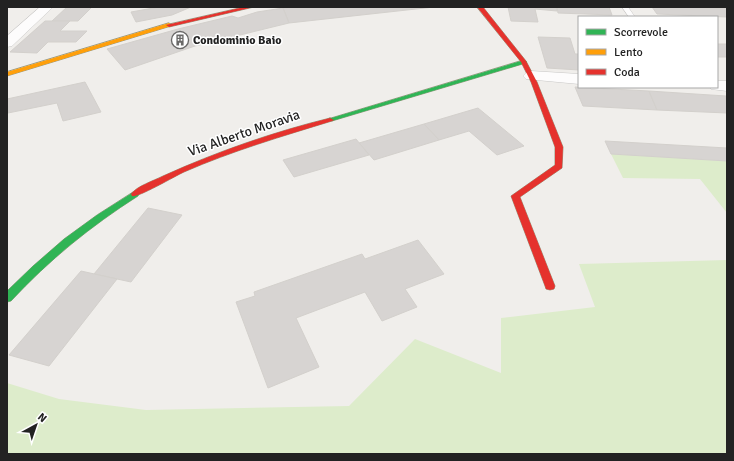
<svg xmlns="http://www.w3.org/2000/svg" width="734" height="461" viewBox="0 0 734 461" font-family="Signika,sans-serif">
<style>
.grass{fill:#ddeccb}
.building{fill:#d7d4d2;stroke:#d3d0cc}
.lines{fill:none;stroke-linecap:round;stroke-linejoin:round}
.lane-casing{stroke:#c9c8c7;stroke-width:1}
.street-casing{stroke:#c9c8c7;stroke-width:1}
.fast-casing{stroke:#999a82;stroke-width:1}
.slow-casing{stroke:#999a82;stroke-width:1}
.jam-casing{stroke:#999a82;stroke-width:1}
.lane{fill:#fdfcfc;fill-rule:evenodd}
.street{fill:#fdfcfc;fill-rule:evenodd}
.fast{fill:#30b455;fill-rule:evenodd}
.slow{fill:#ff9f0a;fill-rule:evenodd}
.jam{fill:#e5322d;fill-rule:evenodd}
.labels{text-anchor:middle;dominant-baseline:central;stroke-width:3;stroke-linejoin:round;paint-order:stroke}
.far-poi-label{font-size:12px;font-weight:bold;fill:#222;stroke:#fff;text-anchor:start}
.street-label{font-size:14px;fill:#222;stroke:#fff}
</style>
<rect width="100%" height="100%" fill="#f0eeeb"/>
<g class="grass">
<path d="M 611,154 L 727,161 L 727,213 L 700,179 L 623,178 Z"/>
<path d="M 727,260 L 727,454 L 7,454 L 7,383 L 59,399 L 146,410 L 349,406 L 415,339 L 501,373 L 501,318 L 595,307 L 579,264 Z"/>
</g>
<g class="building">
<path d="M 67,7 L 92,7 L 78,21 L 52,21 Z"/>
<path d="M 159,7 L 191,7 L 172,15 L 136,22 L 131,12 Z"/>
<path d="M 298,7 L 434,7 L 289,23 L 283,8 Z"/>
<path d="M 508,7 L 557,7 L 557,11 L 535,9 L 538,22 L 511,21 Z"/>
<path d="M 557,7 L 609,7 L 612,15 L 558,13 Z"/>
<path d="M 652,7 L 727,8 L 727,17 L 657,14 Z"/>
<path d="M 283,8 L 289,23 L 195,46 L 125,70 L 107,49 L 178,29 L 232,16 L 238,18 L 257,12 Z"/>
<path d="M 45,21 L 70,21 L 60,31 L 87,31 L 76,42 L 48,42 L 37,53 L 10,52 Z"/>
<path d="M 538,37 L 570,38 L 575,54 L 579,54 L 579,70 L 547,68 Z"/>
<rect x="717" y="44" width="10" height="13"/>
<path d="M 85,82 L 101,112 L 63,121 L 57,103 L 8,113 L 7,99 Z"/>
<path d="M 575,87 L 649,91 L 657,110 L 583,106 Z"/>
<path d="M 649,91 L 726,96 L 727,113 L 657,110 Z"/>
<path d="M 478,108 L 524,146 L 497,155 L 469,131 L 439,140 L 424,124 Z"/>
<path d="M 424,124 L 439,140 L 374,160 L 359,143 Z"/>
<path d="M 356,139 L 369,155 L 294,177 L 283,160 Z"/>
<path d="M 605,141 L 727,148 L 727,161 L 611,154 Z"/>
<path d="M 148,208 L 182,215 L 131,282 L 94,274 Z"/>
<path d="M 418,240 L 444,274 L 405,289 L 417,307 L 382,321 L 365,292 L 296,318 L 319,367 L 268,388 L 236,302 L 255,296 L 254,292 L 362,254 L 365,259 Z"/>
<path d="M 81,271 L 117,279 L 49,366 L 9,355 Z"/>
</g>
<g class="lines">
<g class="lane-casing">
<path id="lane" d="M 622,7 L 628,7 L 635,17 L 629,17 Z"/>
</g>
<g class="street-casing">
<g id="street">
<path d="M 40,7 L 53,7 L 12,46 L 7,47 L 7,36 Z"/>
<path d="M 531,71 L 579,74 L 579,84 L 526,79 L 523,76 L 526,73 Z"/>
<path d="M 717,81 L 727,81 L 727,91 L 711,89 L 710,87 L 717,87 Z"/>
</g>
</g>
<g class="fast-casing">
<g id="fast">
<path d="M 524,60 L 527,62 L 526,63 L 332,121 L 328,121 L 326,120 L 328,119 Z"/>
<path d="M 135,191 L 138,192 L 139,194 L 138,196 C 91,226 49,260 11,301 L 7,302 L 7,291 L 33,266 L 64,239 L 97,215 Z"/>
</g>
</g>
<g class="slow-casing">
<path id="slow" d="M 169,23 L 172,25 L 171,26 L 7,76 L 7,72 Z"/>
</g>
<g class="jam-casing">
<g id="jam">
<path d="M 244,7 L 254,7 L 169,27 L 166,25 Z"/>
<path d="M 477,7 L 483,7 L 526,61 L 537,82 L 563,147 L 562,168 L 520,197 L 555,286 L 554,289 L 550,290 L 546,289 L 545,286 L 511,196 L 555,165 L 555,147 L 531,82 L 521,62 Z"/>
<path d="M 330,118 L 334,120 L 332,121 C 283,136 232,151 184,172 C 175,176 138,198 132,196 L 131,194 C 137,186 153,181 163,176 C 216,152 273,132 330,118 Z"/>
</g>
</g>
<use href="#lane" class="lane"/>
<use href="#street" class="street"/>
<use href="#fast" class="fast"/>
<use href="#slow" class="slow"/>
<use href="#jam" class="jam"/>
</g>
<defs>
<g id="building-ring" transform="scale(0.9)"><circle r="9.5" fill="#fff" stroke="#6a6968" stroke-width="1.5"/><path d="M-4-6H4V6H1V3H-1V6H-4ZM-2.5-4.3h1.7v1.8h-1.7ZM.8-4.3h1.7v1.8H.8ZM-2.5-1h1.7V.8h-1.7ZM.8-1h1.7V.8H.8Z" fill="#6a6968"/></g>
</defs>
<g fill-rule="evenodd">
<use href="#building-ring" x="180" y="40"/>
</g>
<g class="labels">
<g class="far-poi-label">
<text x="193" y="40">Condominio Baio</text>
</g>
<g class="street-label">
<text transform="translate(244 133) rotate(-19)">Via Alberto Moravia</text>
</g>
</g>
<rect width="734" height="461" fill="none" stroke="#222222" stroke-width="16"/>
<rect x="578" y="16" width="140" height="72" fill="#ffffff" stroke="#a7a7a7"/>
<rect x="586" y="29" width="20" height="6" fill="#30b455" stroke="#a7a7a7"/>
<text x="614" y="36" font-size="12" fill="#222222">Scorrevole</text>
<rect x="586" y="49" width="20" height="6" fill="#ff9f0a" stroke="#a7a7a7"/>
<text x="614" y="56" font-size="12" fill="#222222">Lento</text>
<rect x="586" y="69" width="20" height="6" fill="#e5322d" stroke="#a7a7a7"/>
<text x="614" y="76" font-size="12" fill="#222222">Coda</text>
<g transform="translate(36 425) rotate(40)" stroke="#ffffff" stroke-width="3" paint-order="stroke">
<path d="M0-3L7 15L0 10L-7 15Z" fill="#222222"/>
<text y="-6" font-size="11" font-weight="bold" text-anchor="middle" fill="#222222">N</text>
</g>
</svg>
